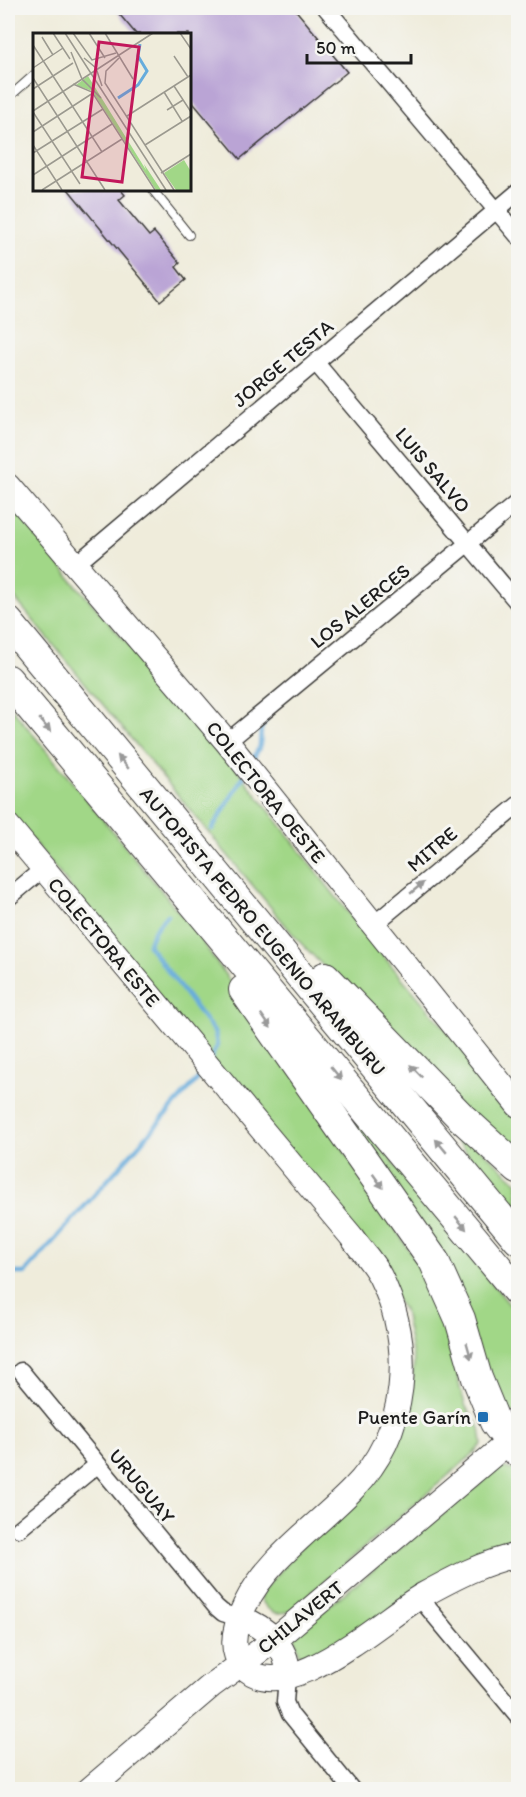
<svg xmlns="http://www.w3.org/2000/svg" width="526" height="1797" viewBox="0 0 526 1797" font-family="Itim,sans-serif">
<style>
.green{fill:#a1d787;stroke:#5e7a52;stroke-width:1.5}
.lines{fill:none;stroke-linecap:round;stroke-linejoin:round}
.stream{stroke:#66acdc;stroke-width:4.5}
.building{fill:#baa4d5}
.lane-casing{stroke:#3c3b39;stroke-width:10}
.street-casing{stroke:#3c3b39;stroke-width:19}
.secondary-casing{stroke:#3c3b39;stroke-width:26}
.highway-casing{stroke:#3c3b39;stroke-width:32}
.lane{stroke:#fff;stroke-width:8}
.street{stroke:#fff;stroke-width:16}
.secondary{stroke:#fff;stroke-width:24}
.highway{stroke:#fff;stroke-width:30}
.oneway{fill:#999}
.poi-dot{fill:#1f6fb2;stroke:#f6f6f2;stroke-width:2}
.labels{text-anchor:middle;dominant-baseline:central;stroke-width:6;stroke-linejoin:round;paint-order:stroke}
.street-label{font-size:20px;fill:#1c1c1c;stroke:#f6f6f2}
.poi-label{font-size:20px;fill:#1c1c1c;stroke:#f6f6f2;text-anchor:end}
.inset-river{fill:none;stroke:#66acdc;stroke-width:3}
.inset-road{fill:none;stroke:#9b998f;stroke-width:1.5}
.view{fill:#c2185b;fill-opacity:0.15;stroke:#c2185b;stroke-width:3}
.inset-edge{fill:none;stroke:#1c1c1c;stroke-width:3}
</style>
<rect width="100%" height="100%" fill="#f6f6f2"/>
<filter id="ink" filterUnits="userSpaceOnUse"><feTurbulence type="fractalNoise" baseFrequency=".0167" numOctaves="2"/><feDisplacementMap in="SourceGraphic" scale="12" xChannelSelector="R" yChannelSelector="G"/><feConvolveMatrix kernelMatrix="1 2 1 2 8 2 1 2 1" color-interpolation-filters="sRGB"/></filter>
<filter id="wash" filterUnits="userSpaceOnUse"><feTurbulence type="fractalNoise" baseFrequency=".008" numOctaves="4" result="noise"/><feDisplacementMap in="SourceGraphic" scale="24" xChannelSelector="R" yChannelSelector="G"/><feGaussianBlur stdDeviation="1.35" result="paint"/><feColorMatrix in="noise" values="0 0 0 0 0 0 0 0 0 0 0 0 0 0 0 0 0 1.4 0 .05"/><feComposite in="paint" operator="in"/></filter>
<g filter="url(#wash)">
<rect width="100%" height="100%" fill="#efecdb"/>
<g class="green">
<path d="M 8,500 L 75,584 L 226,755 L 367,937 L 518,1114 L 518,1164 L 469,1117 L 297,939 L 8,590 Z"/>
<path d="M 8,704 L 196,933 L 285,1060 L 432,1285 L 451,1344 L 460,1388 L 466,1407 L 480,1428 L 482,1444 L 472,1455 L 290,1611 C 276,1616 268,1612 261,1599 L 263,1591 L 402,1432 L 411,1398 L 414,1362 L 404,1310 L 106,931 L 8,810 Z"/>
<path d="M 319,1072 L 518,1315 L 518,1412 L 511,1414 L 504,1410 Z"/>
<path d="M 415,1090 L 518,1183 L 518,1215 Z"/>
<path d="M 501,1467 L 518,1471 L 518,1547 L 342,1646 L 308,1657 L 299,1654 L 295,1637 L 299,1630 Z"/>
</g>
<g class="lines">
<g class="stream">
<path d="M 252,761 L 260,746 L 261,729 L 266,719"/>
<path d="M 212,829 L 244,776"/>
<path d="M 167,915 L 155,929 L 148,945 L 215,1033 L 217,1045 L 211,1058"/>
<path d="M 8,1273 L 25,1273 L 203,1073"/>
<path d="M 8,1750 L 8,1763"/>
</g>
</g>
<g id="blocks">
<g class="building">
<path d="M 114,8 L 294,8 L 347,72 L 240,159 L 189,98 L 189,34 L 136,34 Z"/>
<path d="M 68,189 L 120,189 L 125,195 L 119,200 L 149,236 L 154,232 L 180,263 L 176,267 L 186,280 L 160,301 Z"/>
</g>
</g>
</g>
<g filter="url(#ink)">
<use href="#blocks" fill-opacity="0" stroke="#3c3b39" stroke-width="1.5"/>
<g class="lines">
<g class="lane-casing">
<g id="lane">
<path d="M 8,98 L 34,75"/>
<path d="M 152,189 L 189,235"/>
</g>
</g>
<g class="street-casing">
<g id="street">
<path d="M 326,8 L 518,236"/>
<path d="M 316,363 L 518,603"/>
<path d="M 74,566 L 518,192"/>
<path d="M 227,742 L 518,502"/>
<path d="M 8,898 L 43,869"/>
<path d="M 372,926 L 518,805"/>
<path d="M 21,1371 L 216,1607 L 223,1613 L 239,1618"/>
<path d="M 19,1529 L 97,1465"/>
<path d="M 419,1597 L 518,1716"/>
<path d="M 287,1677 L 285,1702 L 290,1714 L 352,1790"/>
</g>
</g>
<g class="secondary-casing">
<g id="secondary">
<path d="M 8,486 L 227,742 L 518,1105"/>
<path d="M 8,826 L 351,1236 C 360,1249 373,1262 380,1276 C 415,1346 409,1433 352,1490 C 316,1527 268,1558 245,1605 C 236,1623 228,1648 242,1665 C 284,1713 385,1616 423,1595 C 454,1578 484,1562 518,1555"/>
<path d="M 239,1618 C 264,1625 291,1648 287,1677"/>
<path d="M 89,1790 L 211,1686 L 273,1641 L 518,1434"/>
</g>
</g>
<g class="highway-casing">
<g id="highway">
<path d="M 8,622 L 518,1239"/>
<path d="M 8,680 L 518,1292"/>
<path d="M 325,977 L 462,1118 L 518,1169"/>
<path d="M 244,990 L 434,1261 L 460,1319 L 477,1378 L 495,1422 L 518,1452"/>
</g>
</g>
<use href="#lane" class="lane"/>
<use href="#street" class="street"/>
<use href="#secondary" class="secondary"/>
<use href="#highway" class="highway"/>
</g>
<defs><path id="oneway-solid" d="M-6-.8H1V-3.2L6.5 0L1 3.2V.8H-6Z" transform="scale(1.5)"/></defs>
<g class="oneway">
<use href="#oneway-solid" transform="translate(45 725) rotate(50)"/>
<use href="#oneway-solid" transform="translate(123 762) rotate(-130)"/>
<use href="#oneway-solid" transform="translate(417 888) rotate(-40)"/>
<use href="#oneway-solid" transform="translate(266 1021) rotate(55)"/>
<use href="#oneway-solid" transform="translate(416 1071) rotate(-134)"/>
<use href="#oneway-solid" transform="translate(336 1073) rotate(50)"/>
<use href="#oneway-solid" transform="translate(441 1146) rotate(-130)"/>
<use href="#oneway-solid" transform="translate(378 1181) rotate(54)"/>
<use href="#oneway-solid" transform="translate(461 1223) rotate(50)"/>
<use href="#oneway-solid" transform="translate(469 1351) rotate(74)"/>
</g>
</g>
<rect class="poi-dot" x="477" y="1411" width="12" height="12" rx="3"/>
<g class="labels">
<g class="street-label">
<text transform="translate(283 363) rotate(-40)">JORGE TESTA</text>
<text transform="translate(433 470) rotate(50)">LUIS SALVO</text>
<text transform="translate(360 606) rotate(-39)">LOS ALERCES</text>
<text transform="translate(266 792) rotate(51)">COLECTORA OESTE</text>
<text transform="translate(432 849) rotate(-40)">MITRE</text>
<text transform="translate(263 931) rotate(50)">AUTOPISTA PEDRO EUGENIO ARAMBURU</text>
<text transform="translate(104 942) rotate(50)">COLECTORA ESTE</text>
<text transform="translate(142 1486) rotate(50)">URUGUAY</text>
<text transform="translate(300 1617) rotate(-39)">CHILAVERT</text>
</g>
<g class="poi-label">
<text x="471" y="1417">Puente Garín</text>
</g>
</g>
<g transform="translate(33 33)">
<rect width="158" height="158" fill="#efecdb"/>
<path d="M 55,43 L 113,137 L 111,131 L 128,157 L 123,157 L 59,58 L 43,52 ZM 151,127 L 157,137 L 157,157 L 143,157 L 131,140 Z" fill="#a1d787"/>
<path class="inset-river" d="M 85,65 L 105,52 L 114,38 L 105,23 L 107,11"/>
<path class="inset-road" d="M 20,0 L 37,26M 32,0 L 133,157M 40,0 L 59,27 L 83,20M 56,0 L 72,25M 72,0 L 100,46M 147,0 L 158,16M 9,4 L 20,22M 0,12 L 69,119M 38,19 L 49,46 L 68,65M 141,23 L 155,44M 51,25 L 63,35 L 69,53M 86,25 L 73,38 L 72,50 L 141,157M 0,35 L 30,15M 0,45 L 72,157M 40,51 L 59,59 L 122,157M 141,53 L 158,79M 0,56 L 40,30M 131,59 L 149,88M 134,77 L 150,67M 0,78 L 120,0M 0,79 L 47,151M 94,83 L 158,42M 0,99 L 60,60M 0,112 L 29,157M 112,112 L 158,83M 0,120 L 70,76M 128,140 L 158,121M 0,142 L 79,91M 9,157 L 89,106"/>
<path class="view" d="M 66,9 L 106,14 L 89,149 L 49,144 Z"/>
<rect width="158" height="158" class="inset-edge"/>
</g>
<rect width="526" height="1797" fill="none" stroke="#f6f6f2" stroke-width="30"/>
<path d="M307 54v9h104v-9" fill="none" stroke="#1c1c1c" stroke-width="3"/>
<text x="316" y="54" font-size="18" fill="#1c1c1c" stroke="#f6f6f2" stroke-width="4.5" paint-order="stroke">50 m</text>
</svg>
